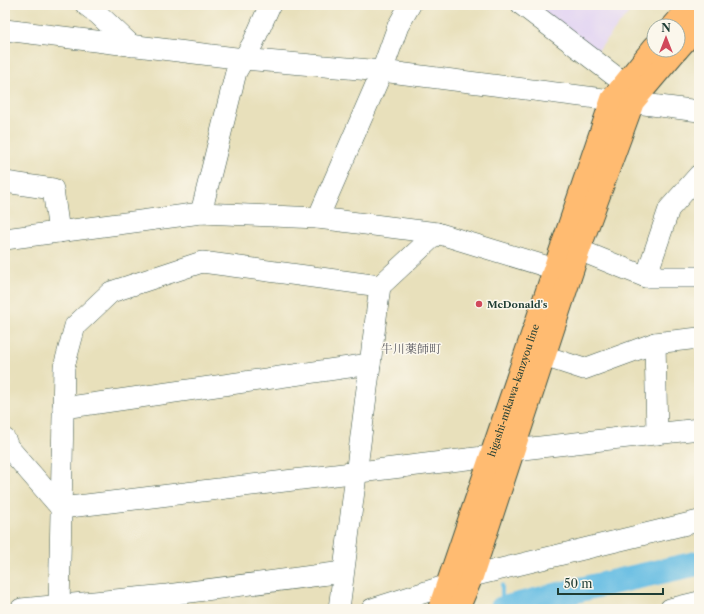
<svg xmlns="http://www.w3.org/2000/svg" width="704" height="614" viewBox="0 0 704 614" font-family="'Libre Caslon Text','Noto Serif JP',serif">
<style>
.built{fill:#e2d4f3}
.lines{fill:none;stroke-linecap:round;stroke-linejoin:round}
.stream{stroke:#66bde3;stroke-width:4}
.river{stroke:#66bde3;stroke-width:25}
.minor-casing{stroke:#3d5548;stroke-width:22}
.major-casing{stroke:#3d5548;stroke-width:24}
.minor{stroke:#fff;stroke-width:21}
.major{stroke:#ffbb71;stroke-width:22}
.poi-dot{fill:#d1495b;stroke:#fbf7ec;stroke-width:1.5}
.labels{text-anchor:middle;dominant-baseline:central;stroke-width:3;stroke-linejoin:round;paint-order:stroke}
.poi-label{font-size:10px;font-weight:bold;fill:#1f3d34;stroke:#fbf7ec;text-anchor:start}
.street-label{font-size:10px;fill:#1f3d34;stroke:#fbf7ec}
.quarter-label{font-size:12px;fill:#5e5e64;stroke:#fbf7ec}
</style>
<rect width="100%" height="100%" fill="#fbf7ec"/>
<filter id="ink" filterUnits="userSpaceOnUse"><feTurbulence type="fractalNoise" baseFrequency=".025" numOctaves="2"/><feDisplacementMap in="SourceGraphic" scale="8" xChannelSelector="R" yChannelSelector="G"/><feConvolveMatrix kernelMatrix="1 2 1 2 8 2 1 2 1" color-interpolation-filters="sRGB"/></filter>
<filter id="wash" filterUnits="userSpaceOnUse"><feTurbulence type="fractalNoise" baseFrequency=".012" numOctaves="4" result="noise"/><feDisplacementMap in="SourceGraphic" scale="16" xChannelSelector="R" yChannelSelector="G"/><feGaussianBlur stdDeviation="0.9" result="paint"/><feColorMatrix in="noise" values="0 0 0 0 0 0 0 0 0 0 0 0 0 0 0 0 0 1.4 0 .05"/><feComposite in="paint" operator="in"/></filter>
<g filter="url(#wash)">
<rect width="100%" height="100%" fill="#e8e0bb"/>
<path class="built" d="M 534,5 L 635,5 L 595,54 Z"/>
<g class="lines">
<path class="stream" d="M 502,585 L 502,609"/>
<path class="river" d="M 502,609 L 582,589 L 699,563"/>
</g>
</g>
<g filter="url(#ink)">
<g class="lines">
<g class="minor-casing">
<g id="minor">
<path d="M 86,5 L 98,14 L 132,46"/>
<path d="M 522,5 L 624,83 L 632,100"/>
<path d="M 5,30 L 244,59 L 382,71 L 699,111"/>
<path d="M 5,182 L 53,189 L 59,232"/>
<path d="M 201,213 L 236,72 L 253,43 L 270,5"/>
<path d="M 318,218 L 382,71 L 398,26 L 410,5"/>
<path d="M 5,239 L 201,213 L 318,218 L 437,233 L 555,269"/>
<path d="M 579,250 L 646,277 L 699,277"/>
<path d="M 646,277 L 669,209 L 699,175"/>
<path d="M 655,343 L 657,434"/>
<path d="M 544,356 L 584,369 L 655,343 L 699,338"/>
<path d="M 63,408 L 370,364"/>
<path d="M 5,439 L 8,447 L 61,508 L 492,456 L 514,450 L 699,429"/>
<path d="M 472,576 L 699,521"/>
<path d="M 21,609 L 167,595 L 343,572"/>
<path d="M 59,609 L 64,367 L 75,326 L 111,292 L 202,262 L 380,286 L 437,233"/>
<path d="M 339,609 L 380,286"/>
<path d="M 372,609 L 448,585"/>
<path d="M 670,609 L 699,602"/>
</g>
</g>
<g class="major-casing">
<g id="major">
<path d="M 673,26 L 691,5"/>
<path d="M 678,49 L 699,25"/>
<path id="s1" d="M 439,609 L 612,99 L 654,47"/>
<path d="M 458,609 L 472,576 L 579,250 L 633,102 L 677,50"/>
</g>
</g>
<use href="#minor" class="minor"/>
<use href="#major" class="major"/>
</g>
</g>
<circle class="poi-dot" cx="479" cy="304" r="4"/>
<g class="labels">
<g class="poi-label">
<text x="487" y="304">McDonald's</text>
</g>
<g class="street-label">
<text stroke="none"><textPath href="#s1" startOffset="231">higashi-mikawa-kanzyou line</textPath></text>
</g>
<g class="quarter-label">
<text x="411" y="348">牛川薬師町</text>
</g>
</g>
<rect width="704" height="614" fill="none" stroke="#fbf7ec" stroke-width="20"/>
<g transform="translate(666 38)"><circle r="19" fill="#fbf7ec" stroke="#a3ada2"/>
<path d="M0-3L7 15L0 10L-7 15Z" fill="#d1495b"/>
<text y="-6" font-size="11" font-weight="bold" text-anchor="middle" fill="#1f3d34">N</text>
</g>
<path d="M558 588v6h105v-6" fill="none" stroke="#1f3d34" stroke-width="2"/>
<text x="564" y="588" font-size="12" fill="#1f3d34" stroke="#fbf7ec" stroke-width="3" paint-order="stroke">50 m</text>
</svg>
